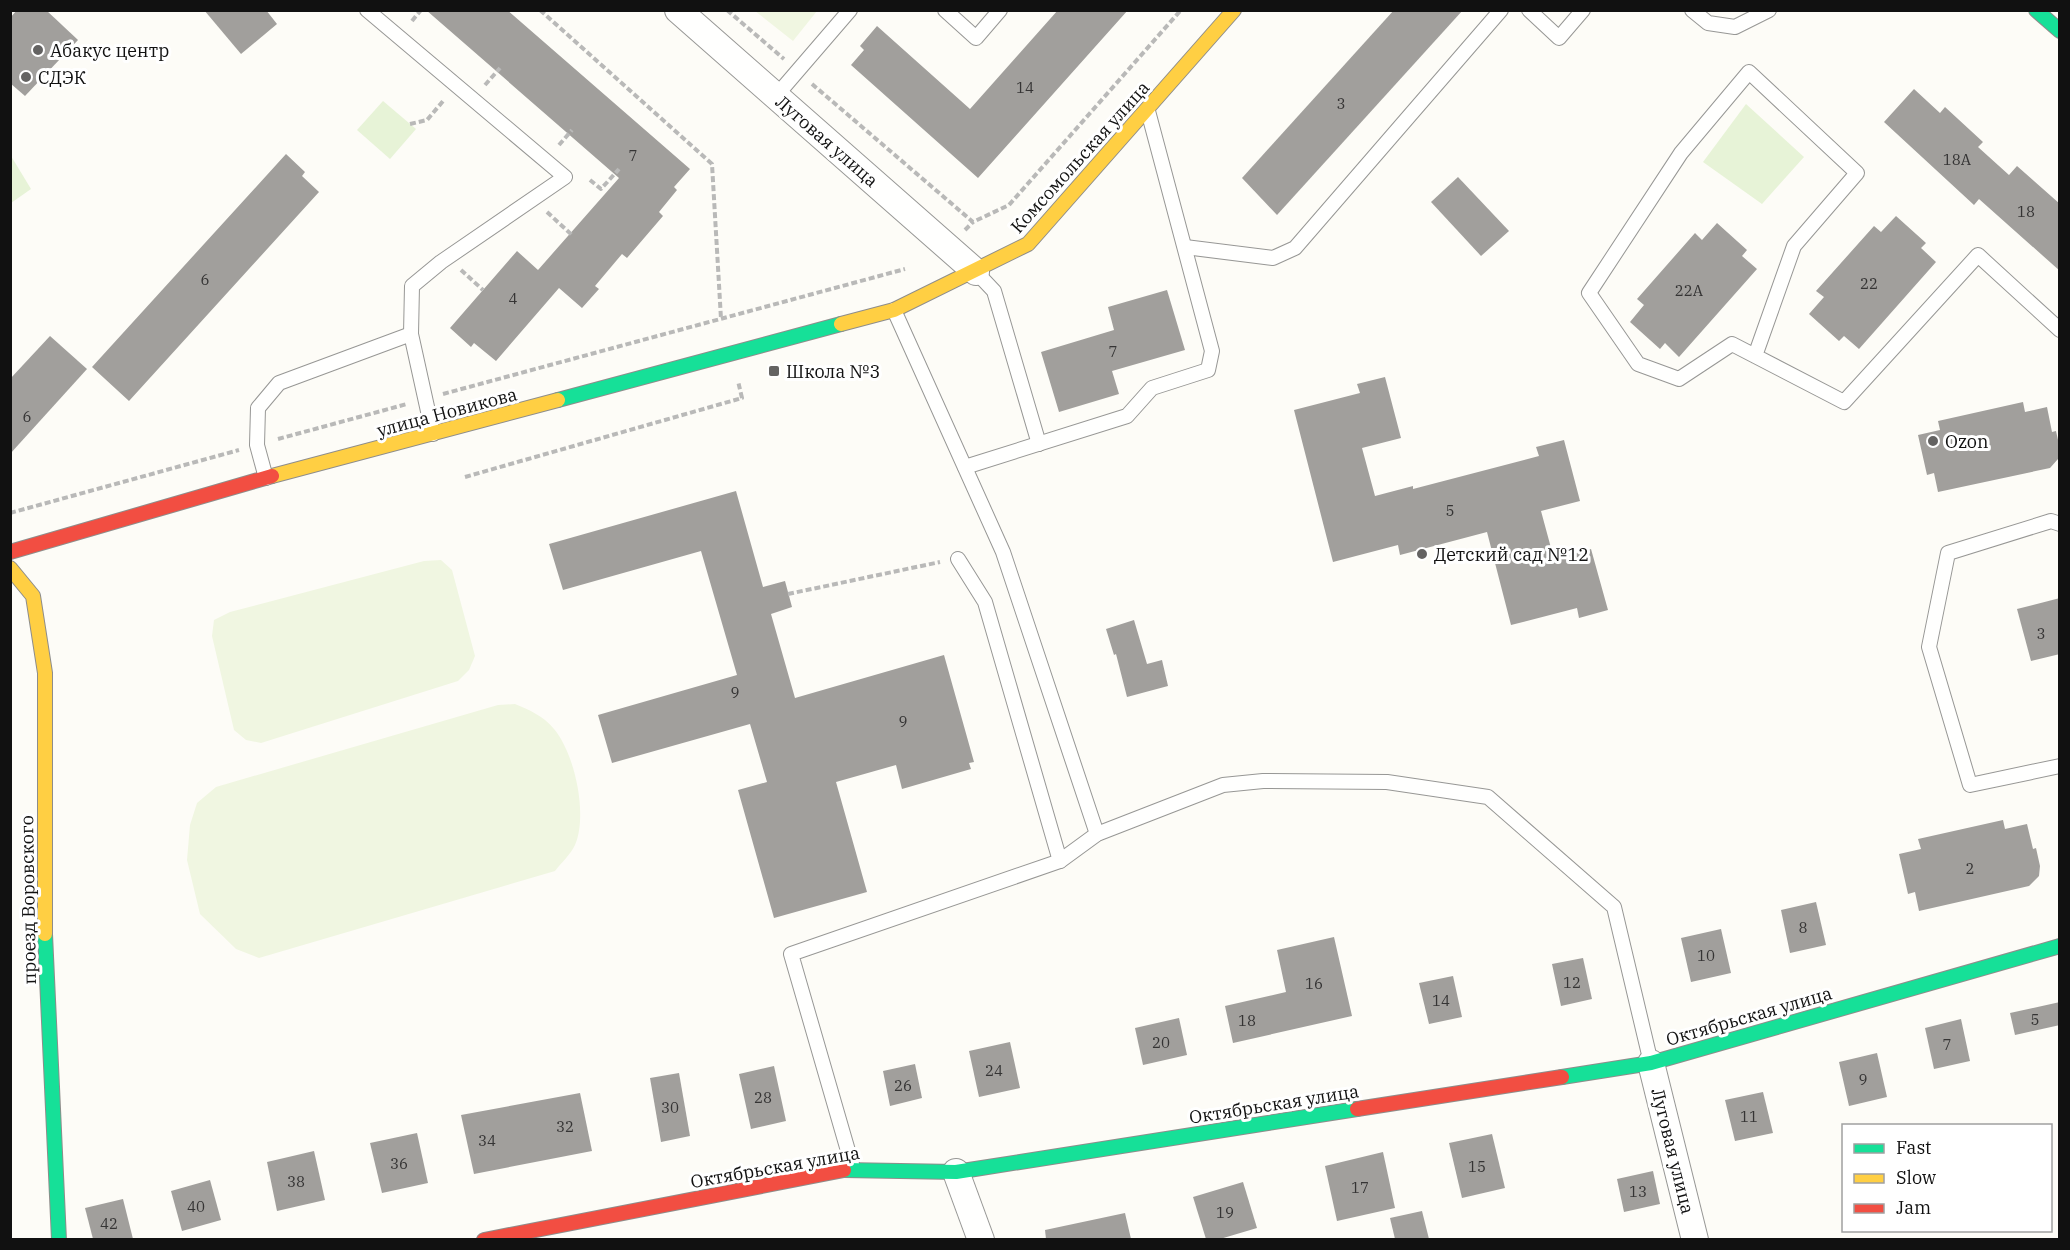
<svg xmlns="http://www.w3.org/2000/svg" width="2070" height="1250" viewBox="0 0 2070 1250" font-family="'IBM Plex Serif',serif">
<style>
.green{fill:#e7f3d7}
.pitch{fill:#f0f6e1}
.building{fill:#a19f9c}
.lines{fill:none;stroke-linecap:round;stroke-linejoin:round}
.lane-casing{stroke:#979795;stroke-width:16}
.street-casing{stroke:#979795;stroke-width:28}
.fast-casing{stroke:#8e8d8b;stroke-width:16}
.slow-casing{stroke:#8e8d8b;stroke-width:16}
.jam-casing{stroke:#8e8d8b;stroke-width:16}
.path{stroke:#b9b9b8;stroke-width:4;stroke-dasharray:6 3;stroke-linecap:butt}
.lane{stroke:#fffffe;stroke-width:14}
.street{stroke:#fffffe;stroke-width:26}
.fast{stroke:#16e098;stroke-width:14}
.slow{stroke:#ffcf43;stroke-width:14}
.jam{stroke:#f24e42;stroke-width:14}
.poi-dot{fill:#646362;stroke:#fff;stroke-width:2}
.labels{text-anchor:middle;dominant-baseline:central;stroke-width:6;stroke-linejoin:round;paint-order:stroke}
.number-label{font-size:15px;fill:#353434}
.poi-label{font-size:18px;fill:#111;stroke:#fff;text-anchor:start}
.street-label{font-size:18px;fill:#111;stroke:#fff}
</style>
<rect width="100%" height="100%" fill="#fdfcf7"/>
<g class="green">
<path d="M 383,101 L 416,129 L 390,159 L 357,130 Z"/>
<path d="M 1746,104 L 1804,157 L 1762,204 L 1703,162 Z"/>
<path d="M 11,156 L 31,189 L 11,203 L 10,203 Z"/>
</g>
<g class="pitch">
<path d="M 755,11 L 817,11 L 793,41 Z"/>
<path d="M 441,560 L 452,570 L 475,656 L 469,670 L 458,681 L 261,743 L 246,740 L 234,730 L 212,636 L 214,620 L 230,612 L 424,561 Z"/>
<path d="M 515,704 C 529,710 544,716 554,729 C 575,754 588,815 575,845 C 571,854 561,863 555,871 L 259,958 L 236,949 L 200,914 L 187,860 L 190,825 L 197,803 L 216,787 L 498,705 Z"/>
</g>
<g class="building">
<path d="M 17,10 L 46,10 L 78,40 L 25,96 L 10,83 L 10,18 Z"/>
<path d="M 204,10 L 266,10 L 277,24 L 241,54 Z"/>
<path d="M 426,10 L 507,10 L 690,169 L 674,187 L 677,190 L 659,212 L 663,216 L 627,258 L 622,254 L 595,286 L 599,289 L 582,308 L 559,288 L 496,361 L 474,343 L 471,347 L 450,328 L 517,251 L 538,270 L 619,178 Z"/>
<path d="M 1058,10 L 1128,10 L 978,178 L 851,65 L 864,50 L 860,46 L 877,26 L 970,109 Z"/>
<path d="M 1394,10 L 1463,10 L 1277,215 L 1242,178 Z"/>
<path d="M 1914,89 L 1940,113 L 1945,107 L 1983,142 L 1978,147 L 2009,175 L 2017,166 L 2060,204 L 2060,271 L 1979,199 L 1974,205 L 1884,122 Z"/>
<path d="M 286,154 L 305,172 L 302,176 L 319,192 L 129,401 L 92,367 Z"/>
<path d="M 1458,177 L 1509,231 L 1481,256 L 1431,202 Z"/>
<path d="M 1896,216 L 1926,243 L 1921,248 L 1936,262 L 1859,349 L 1844,336 L 1839,341 L 1809,314 L 1824,297 L 1816,291 L 1874,226 L 1881,232 Z"/>
<path d="M 1717,223 L 1747,250 L 1742,256 L 1757,269 L 1679,357 L 1665,343 L 1660,349 L 1630,322 L 1644,305 L 1637,299 L 1695,233 L 1702,240 Z"/>
<path d="M 1167,290 L 1185,350 L 1112,371 L 1119,394 L 1059,412 L 1041,352 L 1114,330 L 1108,307 Z"/>
<path d="M 50,336 L 87,369 L 10,454 L 10,379 Z"/>
<path d="M 1385,377 L 1401,438 L 1362,448 L 1375,496 L 1413,486 L 1413,489 L 1539,456 L 1536,447 L 1564,440 L 1580,501 L 1541,511 L 1554,559 L 1591,549 L 1608,610 L 1579,618 L 1577,608 L 1511,625 L 1487,532 L 1400,555 L 1398,545 L 1333,562 L 1294,410 L 1360,393 L 1357,384 Z"/>
<path d="M 2023,402 L 2025,412 L 2047,407 L 2052,432 L 2056,431 L 2060,449 L 2058,459 L 2050,468 L 1938,492 L 1934,473 L 1927,475 L 1918,435 L 1940,430 L 1938,421 Z"/>
<path d="M 736,491 L 763,587 L 785,581 L 792,607 L 771,614 L 795,698 L 944,655 L 974,762 L 969,763 L 971,769 L 902,789 L 896,765 L 836,782 L 867,892 L 774,918 L 738,790 L 767,782 L 750,724 L 612,763 L 598,715 L 737,675 L 701,551 L 563,590 L 549,544 Z"/>
<path d="M 2060,598 L 2060,654 L 2031,661 L 2017,609 Z"/>
<path d="M 1134,620 L 1147,664 L 1162,660 L 1168,686 L 1127,697 L 1116,654 L 1114,655 L 1106,629 Z"/>
<path d="M 2003,820 L 2005,829 L 2027,824 L 2033,849 L 2036,848 L 2040,866 L 2039,876 L 2029,886 L 1919,911 L 1915,892 L 1908,894 L 1899,854 L 1921,849 L 1918,839 Z"/>
<path d="M 1816,902 L 1826,945 L 1790,953 L 1781,910 Z"/>
<path d="M 1721,929 L 1731,973 L 1691,982 L 1681,938 Z"/>
<path d="M 1334,937 L 1352,1016 L 1233,1043 L 1225,1006 L 1286,992 L 1277,950 Z"/>
<path d="M 1583,958 L 1592,999 L 1561,1006 L 1552,964 Z"/>
<path d="M 1453,976 L 1462,1017 L 1429,1024 L 1419,983 Z"/>
<path d="M 2060,1002 L 2060,1025 L 2015,1035 L 2010,1013 Z"/>
<path d="M 1179,1018 L 1187,1055 L 1143,1065 L 1135,1028 Z"/>
<path d="M 1961,1019 L 1970,1061 L 1934,1069 L 1925,1028 Z"/>
<path d="M 1010,1042 L 1020,1088 L 979,1097 L 969,1051 Z"/>
<path d="M 1877,1053 L 1887,1097 L 1849,1106 L 1839,1062 Z"/>
<path d="M 915,1064 L 922,1098 L 890,1106 L 883,1071 Z"/>
<path d="M 774,1066 L 786,1121 L 751,1129 L 739,1074 Z"/>
<path d="M 679,1073 L 690,1136 L 661,1142 L 650,1078 Z"/>
<path d="M 1763,1092 L 1773,1133 L 1735,1141 L 1725,1100 Z"/>
<path d="M 580,1093 L 592,1151 L 474,1174 L 461,1115 Z"/>
<path d="M 417,1133 L 428,1183 L 382,1193 L 370,1143 Z"/>
<path d="M 1492,1134 L 1505,1188 L 1462,1198 L 1449,1143 Z"/>
<path d="M 314,1151 L 325,1200 L 277,1211 L 267,1162 Z"/>
<path d="M 1383,1152 L 1395,1208 L 1337,1221 L 1325,1166 Z"/>
<path d="M 1653,1171 L 1660,1204 L 1624,1212 L 1617,1179 Z"/>
<path d="M 210,1180 L 221,1220 L 182,1231 L 171,1191 Z"/>
<path d="M 1243,1182 L 1257,1228 L 1220,1239 L 1206,1239 L 1193,1197 Z"/>
<path d="M 123,1199 L 133,1239 L 93,1239 L 85,1208 Z"/>
<path d="M 1422,1211 L 1429,1239 L 1395,1239 L 1390,1218 Z"/>
<path d="M 1125,1213 L 1131,1239 L 1046,1239 L 1045,1230 Z"/>
</g>
<g class="lines">
<g class="lane-casing">
<g id="lane">
<path d="M 945,10 L 976,38 L 1000,10"/>
<path d="M 1529,10 L 1559,38 L 1583,10"/>
<path d="M 1692,10 L 1708,23 L 1735,27 L 1769,10"/>
<path d="M 776,96 L 850,10"/>
<path d="M 1185,247 L 1273,258 L 1295,248 L 1501,10"/>
<path d="M 976,272 L 994,291 L 1039,444"/>
<path d="M 894,310 L 1003,552 L 1097,834"/>
<path d="M 411,334 L 433,434"/>
<path d="M 1755,356 L 1794,246 L 1857,173 L 1749,72 L 1681,153 L 1589,293 L 1638,364 L 1679,379 L 1732,344 L 1844,402 L 1978,255 L 2060,330"/>
<path d="M 965,467 L 1127,416 L 1152,388 L 1208,370 L 1212,351 L 1148,111"/>
<path d="M 266,478 L 257,445 L 258,408 L 279,383 L 411,334 L 412,286 L 441,262 L 565,177 L 367,10"/>
<path d="M 2060,524 L 2051,521 L 1948,553 L 1929,647 L 1970,785 L 2060,766"/>
<path d="M 958,559 L 985,602 L 1060,861"/>
<path d="M 853,1168 L 791,954 L 1060,861 L 1097,834 L 1223,785 L 1263,781 L 1387,782 L 1488,797 L 1614,907 L 1651,1063"/>
</g>
</g>
<g class="street-casing">
<g id="street">
<path d="M 678,10 L 976,272"/>
<path d="M 1651,1063 L 1695,1240"/>
<path d="M 956,1172 L 981,1240"/>
</g>
</g>
<g class="fast-casing">
<g id="fast">
<path d="M 2036,10 L 2060,31"/>
<path d="M 558,400 L 841,324"/>
<path d="M 45,934 L 59,1240"/>
<path d="M 1562,1077 L 1651,1063 L 2060,946"/>
<path d="M 844,1170 L 956,1172 L 1357,1109"/>
</g>
</g>
<g class="slow-casing">
<g id="slow">
<path d="M 841,324 L 894,310 L 1028,244 L 1234,10"/>
<path d="M 272,476 L 558,400"/>
<path d="M 10,568 L 33,596 L 45,673 L 45,934"/>
</g>
</g>
<g class="jam-casing">
<g id="jam">
<path d="M 10,552 L 272,476"/>
<path d="M 1357,1109 L 1562,1077"/>
<path d="M 484,1240 L 844,1170"/>
</g>
</g>
<g class="path">
<path d="M 540,10 L 712,164 L 721,319"/>
<path d="M 727,10 L 784,59"/>
<path d="M 412,21 L 421,10"/>
<path d="M 812,84 L 973,222 L 1009,205 L 1181,10"/>
<path d="M 485,85 L 500,68"/>
<path d="M 410,124 L 427,120 L 444,100"/>
<path d="M 559,145 L 572,130"/>
<path d="M 590,180 L 601,189 L 619,169"/>
<path d="M 547,212 L 573,236"/>
<path d="M 965,230 L 973,222"/>
<path d="M 461,270 L 483,290"/>
<path d="M 443,394 L 905,269"/>
<path d="M 278,439 L 407,404"/>
<path d="M 465,477 L 742,398 L 738,381"/>
<path d="M 10,513 L 239,450"/>
<path d="M 788,594 L 940,562"/>
</g>
<use href="#lane" class="lane"/>
<use href="#street" class="street"/>
<use href="#fast" class="fast"/>
<use href="#slow" class="slow"/>
<use href="#jam" class="jam"/>
</g>
<g class="poi-dot">
<circle cx="38" cy="50" r="6"/>
<circle cx="26" cy="77" r="6"/>
<rect x="768" y="365" width="12" height="12" rx="3"/>
<circle cx="1933" cy="441" r="6"/>
<circle cx="1422" cy="554" r="6"/>
</g>
<g class="labels">
<g class="number-label">
<text x="1025" y="87">14</text>
<text x="1341" y="103">3</text>
<text x="633" y="155">7</text>
<text x="1957" y="159">18А</text>
<text x="2026" y="211">18</text>
<text x="205" y="279">6</text>
<text x="1869" y="283">22</text>
<text x="1689" y="290">22А</text>
<text x="513" y="298">4</text>
<text x="1113" y="351">7</text>
<text x="27" y="416">6</text>
<text x="1450" y="510">5</text>
<text x="2041" y="633">3</text>
<text x="735" y="692">9</text>
<text x="903" y="721">9</text>
<text x="1970" y="868">2</text>
<text x="1803" y="927">8</text>
<text x="1706" y="955">10</text>
<text x="1572" y="982">12</text>
<text x="1314" y="983">16</text>
<text x="1441" y="1000">14</text>
<text x="2035" y="1019">5</text>
<text x="1247" y="1020">18</text>
<text x="1161" y="1042">20</text>
<text x="1947" y="1044">7</text>
<text x="994" y="1070">24</text>
<text x="1863" y="1079">9</text>
<text x="903" y="1085">26</text>
<text x="763" y="1097">28</text>
<text x="670" y="1107">30</text>
<text x="1749" y="1116">11</text>
<text x="565" y="1126">32</text>
<text x="487" y="1140">34</text>
<text x="399" y="1163">36</text>
<text x="1477" y="1166">15</text>
<text x="296" y="1181">38</text>
<text x="1360" y="1187">17</text>
<text x="1638" y="1191">13</text>
<text x="196" y="1206">40</text>
<text x="1225" y="1212">19</text>
<text x="109" y="1223">42</text>
</g>
<g class="poi-label">
<text x="50" y="50">Абакус центр</text>
<text x="38" y="77">СДЭК</text>
<text x="786" y="371">Школа №3</text>
<text x="1945" y="441">Ozon</text>
<text x="1434" y="554">Детский сад №12</text>
</g>
<g class="street-label">
<text transform="translate(827 141) rotate(41)">Луговая улица</text>
<text transform="translate(1080 157) rotate(-48)">Комсомольская улица</text>
<text transform="translate(447 412) rotate(-15)">улица Новикова</text>
<text transform="translate(28 900) rotate(-91)">проезд Воровского</text>
<text transform="translate(1749 1016) rotate(-16)">Октябрьская улица</text>
<text transform="translate(1274 1104) rotate(-9)">Октябрьская улица</text>
<text transform="translate(1673 1151) rotate(76)">Луговая улица</text>
<text transform="translate(775 1167) rotate(-10)">Октябрьская улица</text>
</g>
</g>
<rect width="2070" height="1250" fill="none" stroke="#111111" stroke-width="24"/>
<rect x="1842" y="1124" width="210" height="108" fill="#ffffff" stroke="#a0a0a0" stroke-width="1.5"/>
<rect x="1854" y="1144" width="30" height="9" fill="#16e098" stroke="#a0a0a0" stroke-width="1.5"/>
<text x="1896" y="1154" font-size="18" fill="#111111">Fast</text>
<rect x="1854" y="1174" width="30" height="9" fill="#ffcf43" stroke="#a0a0a0" stroke-width="1.5"/>
<text x="1896" y="1184" font-size="18" fill="#111111">Slow</text>
<rect x="1854" y="1204" width="30" height="9" fill="#f24e42" stroke="#a0a0a0" stroke-width="1.5"/>
<text x="1896" y="1214" font-size="18" fill="#111111">Jam</text>
</svg>
